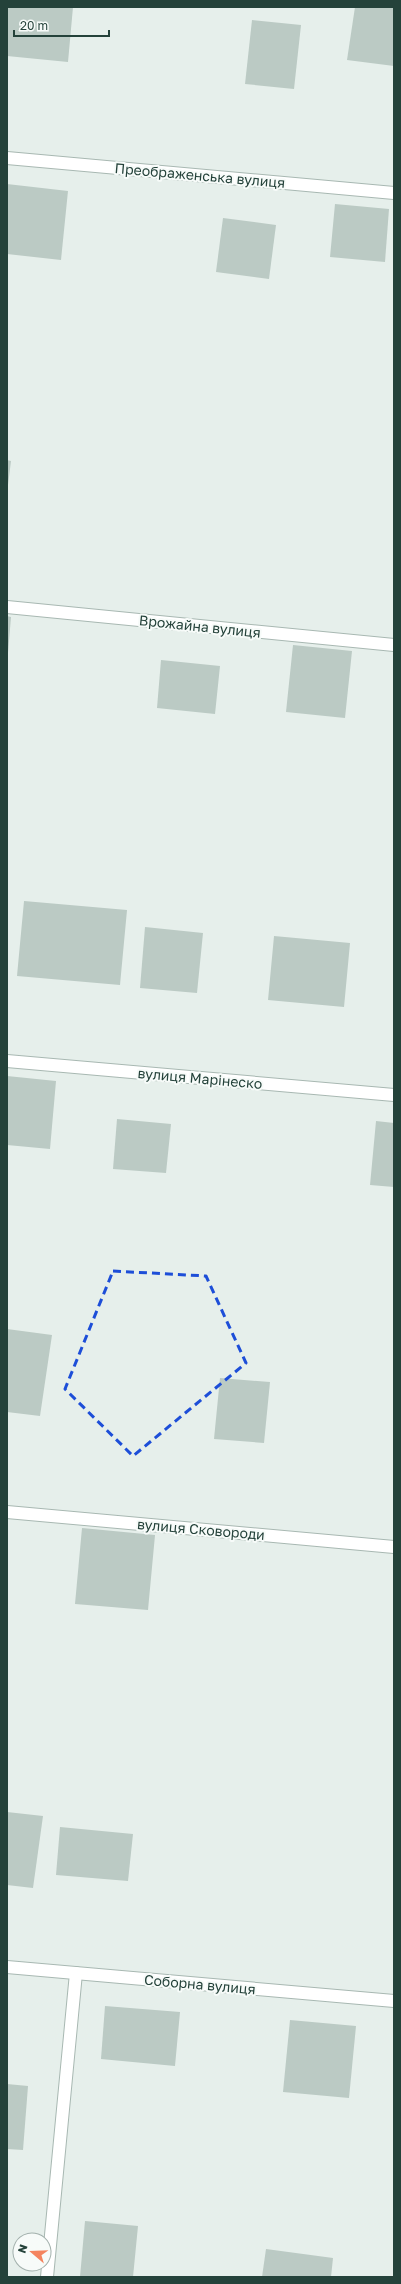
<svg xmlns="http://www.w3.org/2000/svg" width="401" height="2284" viewBox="0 0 401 2284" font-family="'Golos Text',sans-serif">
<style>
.building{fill:#bbcac4}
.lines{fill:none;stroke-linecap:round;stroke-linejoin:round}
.minor-casing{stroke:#a8b8b2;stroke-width:14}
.minor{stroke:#fff;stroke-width:12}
.marked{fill:none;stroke:#1d4ed8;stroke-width:3;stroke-dasharray:8 5;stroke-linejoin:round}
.labels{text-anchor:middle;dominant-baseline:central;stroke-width:4;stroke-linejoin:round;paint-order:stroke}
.street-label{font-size:14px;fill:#24423a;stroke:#f7fbf9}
</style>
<rect width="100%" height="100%" fill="#e6efeb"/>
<g class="building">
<path d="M 7,7 L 73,7 L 68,62 L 7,56 Z"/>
<path d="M 355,7 L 394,7 L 394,66 L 347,60 Z"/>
<path d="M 252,20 L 301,25 L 294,89 L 245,84 Z"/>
<path d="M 7,184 L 68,191 L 61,260 L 7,254 Z"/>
<path d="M 335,204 L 389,209 L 385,262 L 330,257 Z"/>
<path d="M 223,218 L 276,225 L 269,279 L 216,272 Z"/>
<path d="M 7,460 L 11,461 L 8,485 L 7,485 Z"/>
<path d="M 7,616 L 11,617 L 8,653 L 7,653 Z"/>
<path d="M 293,645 L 352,651 L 345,718 L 286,712 Z"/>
<path d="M 161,660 L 220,666 L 215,714 L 157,708 Z"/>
<path d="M 24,901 L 127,910 L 120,985 L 17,976 Z"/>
<path d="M 145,927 L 203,933 L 197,993 L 140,988 Z"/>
<path d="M 274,936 L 350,943 L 344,1007 L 268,1000 Z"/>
<path d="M 7,1076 L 56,1081 L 50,1149 L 7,1145 Z"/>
<path d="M 117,1119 L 171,1124 L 166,1173 L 113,1169 Z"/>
<path d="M 376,1121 L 394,1123 L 394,1187 L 370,1185 Z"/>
<path d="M 7,1329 L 52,1335 L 40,1416 L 7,1412 Z"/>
<path d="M 220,1378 L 270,1382 L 264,1443 L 214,1439 Z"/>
<path d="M 82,1528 L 155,1535 L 148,1610 L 75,1604 Z"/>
<path d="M 7,1812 L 43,1816 L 33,1888 L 7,1885 Z"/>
<path d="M 60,1827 L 133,1834 L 128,1881 L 56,1875 Z"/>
<path d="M 105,2006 L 180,2012 L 175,2066 L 101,2059 Z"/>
<path d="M 290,2020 L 356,2026 L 349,2098 L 283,2092 Z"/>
<path d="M 7,2084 L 28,2086 L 23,2150 L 7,2149 Z"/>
<path d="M 85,2221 L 138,2226 L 133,2277 L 80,2277 Z"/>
<path d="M 266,2249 L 333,2258 L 331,2277 L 262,2277 Z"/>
</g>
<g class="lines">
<g class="minor-casing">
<g id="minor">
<path d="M 7,158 L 394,193"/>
<path d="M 7,607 L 394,645"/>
<path d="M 7,1061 L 394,1095"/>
<path d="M 7,1512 L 394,1547"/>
<path d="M 7,1967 L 394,2001"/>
<path d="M 47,2277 L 76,1973"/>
</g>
</g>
<use href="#minor" class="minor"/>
</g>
<path class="marked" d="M 113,1271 L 206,1276 L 246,1363 L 133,1456 L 65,1389 Z"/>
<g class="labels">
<g class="street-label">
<text transform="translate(200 175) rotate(5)">Преображенська вулиця</text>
<text transform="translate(200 626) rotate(6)">Врожайна вулиця</text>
<text transform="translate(200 1078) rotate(5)">вулиця Марінеско</text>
<text transform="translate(201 1529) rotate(5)">вулиця Сковороди</text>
<text transform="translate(200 1984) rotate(5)">Соборна вулиця</text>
</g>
</g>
<rect width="401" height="2284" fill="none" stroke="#24423a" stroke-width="16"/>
<g transform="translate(32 2252) rotate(289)"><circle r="19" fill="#f7fbf9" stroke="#a3b1ad"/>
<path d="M0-3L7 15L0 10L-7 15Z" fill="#f4845f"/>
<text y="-6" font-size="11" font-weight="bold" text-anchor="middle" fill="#24423a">N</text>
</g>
<path d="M14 30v6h95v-6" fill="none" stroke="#24423a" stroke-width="2"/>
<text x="20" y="30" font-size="12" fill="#24423a" stroke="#f7fbf9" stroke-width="3" paint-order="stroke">20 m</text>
</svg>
